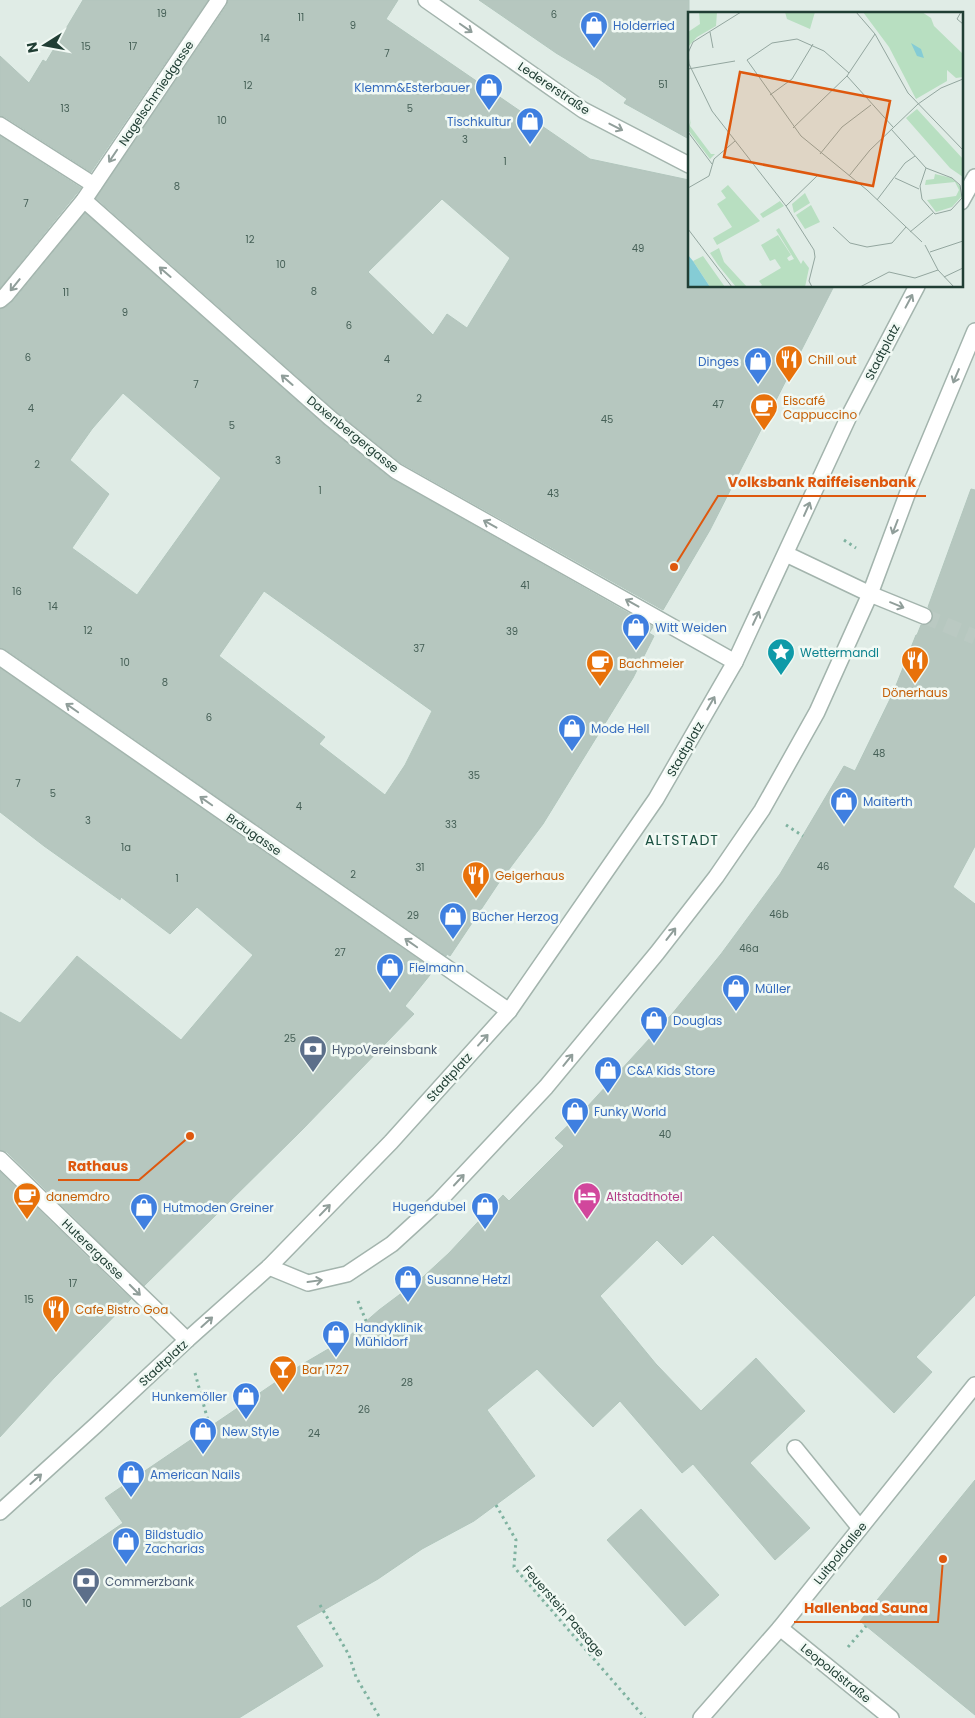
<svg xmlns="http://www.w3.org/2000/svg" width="975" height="1718" viewBox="0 0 975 1718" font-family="Poppins,sans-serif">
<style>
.building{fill:#b6c7bf;stroke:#b2c6bd;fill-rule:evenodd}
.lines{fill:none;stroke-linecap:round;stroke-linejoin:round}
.minor-tunnel{stroke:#bac9c2;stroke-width:15;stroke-dasharray:15 8;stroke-linecap:butt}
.service-casing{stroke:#a3b4ad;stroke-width:18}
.minor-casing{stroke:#a3b4ad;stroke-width:18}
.path{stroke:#7fb2a0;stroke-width:3;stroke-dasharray:2.5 4;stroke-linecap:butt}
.service{stroke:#fff;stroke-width:15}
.minor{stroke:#fff;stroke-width:15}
.oneway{stroke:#909e9a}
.labels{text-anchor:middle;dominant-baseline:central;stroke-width:5;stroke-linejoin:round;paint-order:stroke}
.number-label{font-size:10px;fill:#466057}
.shop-label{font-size:12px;fill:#366cbe;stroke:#f1f9f4;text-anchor:start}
.street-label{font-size:12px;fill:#203e34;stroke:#f1f9f4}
.food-label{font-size:12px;fill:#c56008;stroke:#f1f9f4;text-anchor:start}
.culture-label{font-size:12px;fill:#0d838f;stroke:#f1f9f4;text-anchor:start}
.service-label{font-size:12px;fill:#4e5e75;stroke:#f1f9f4;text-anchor:start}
.hotel-label{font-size:12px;fill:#b23c85;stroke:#f1f9f4;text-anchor:start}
.neighbourhood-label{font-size:14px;letter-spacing:1px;fill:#1b5141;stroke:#f1f9f4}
.inset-road{fill:none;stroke:#93a69f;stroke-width:1}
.view{fill:#de580e;fill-opacity:0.15;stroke:#de580e;stroke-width:2.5}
.inset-edge{fill:none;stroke:#203e34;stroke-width:2.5}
.leader{fill:none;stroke:#de580e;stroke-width:2}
.callout-dot{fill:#de580e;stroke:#f1f9f4;stroke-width:2}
.callout-label{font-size:14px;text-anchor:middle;font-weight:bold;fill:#de580e;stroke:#f1f9f4;stroke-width:5;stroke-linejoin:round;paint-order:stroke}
</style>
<rect width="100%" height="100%" fill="#e0ece6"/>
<g class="building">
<path d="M 83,0 L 208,0 L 91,172 L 5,117 L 0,116 L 0,56 L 29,83 L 43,60 L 46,62 Z"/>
<path d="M 228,0 L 398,0 L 386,19 L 590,159 L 689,180 L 689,286 L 834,286 L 710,530 L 663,610 L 401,463 L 336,411 L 96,198 L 227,5 ZM 442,199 L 510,258 L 467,328 L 447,314 L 433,335 L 368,272 Z"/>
<path d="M 479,0 L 689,0 L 689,139 L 624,103 L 627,99 L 599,79 L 556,53 Z"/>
<path d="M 0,136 L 81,188 L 0,288 Z"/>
<path d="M 85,213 L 324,425 L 390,478 L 653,627 L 649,633 L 654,636 L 633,678 L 543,824 L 498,884 L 450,956 L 447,954 L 446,956 L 5,649 L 0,648 L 0,309 L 6,307 L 13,301 ZM 123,393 L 221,478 L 137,595 L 72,548 L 109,494 L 70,460 L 92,429 ZM 264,591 L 432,711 L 405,765 L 385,795 L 319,744 L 325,737 L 219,656 Z"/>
<path d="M 971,489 L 975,490 L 975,846 L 953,887 L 975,904 L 975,1295 L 916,1357 L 932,1372 L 894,1413 L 713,1235 L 682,1265 L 657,1240 L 600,1296 L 656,1364 L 701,1411 L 756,1358 L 805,1411 L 750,1463 L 810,1528 L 775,1560 L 693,1464 L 682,1473 L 620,1401 L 593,1427 L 537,1369 L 487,1410 L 535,1476 L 474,1521 L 422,1549 L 378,1579 L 296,1626 L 323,1666 L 239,1718 L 0,1718 L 0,1608 L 123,1523 L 105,1498 L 301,1365 L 347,1338 L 379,1310 L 423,1277 L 449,1253 L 503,1195 L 509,1201 L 564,1146 L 555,1138 L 587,1107 L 672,1014 L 721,954 L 780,874 L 844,766 L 855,771 L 893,693 L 916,635 L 917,635 L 921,625 L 929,624 L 932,620 L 933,614 L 928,607 Z"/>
<path d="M 0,668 L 434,970 L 405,1006 L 414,1014 L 302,1130 L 144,1286 L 7,1152 L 0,1150 L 0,1012 L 20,1023 L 77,956 L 181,1040 L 253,955 L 197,907 L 170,934 L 121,897 L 120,900 L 44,846 L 0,812 Z"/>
<path d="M 0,1172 L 131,1299 L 54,1378 L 0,1437 Z"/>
<path d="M 975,1480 L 975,1715 L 860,1621 Z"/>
<path d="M 641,1509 L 719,1595 L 685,1626 L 607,1540 Z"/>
</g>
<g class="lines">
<path class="minor-tunnel" d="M 924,616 L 975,637"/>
<g class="service-casing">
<g id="service">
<path d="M 269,1267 L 308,1283 L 347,1274 L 392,1244 L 439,1201 L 546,1087 L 657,953 L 716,877 L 762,810 L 817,712 L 870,594 L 911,484 L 975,331"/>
<path d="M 795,1448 L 860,1528"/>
</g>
</g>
<g class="minor-casing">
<g id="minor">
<path d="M 426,0 L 583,110 L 689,165"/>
<path d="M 0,125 L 94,185"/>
<path d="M 84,200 L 330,418 L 396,471 L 735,662"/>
<path d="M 961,202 L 975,177"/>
<path d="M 0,300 L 6,295 L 84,200 L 219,0"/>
<path d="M 786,554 L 870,594 L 924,616"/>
<path d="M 0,657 L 509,1011"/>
<path d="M 0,1159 L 187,1340"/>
<path d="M 0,1512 L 96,1425 L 187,1340 L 269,1267 L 391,1142 L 509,1011 L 656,799 L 735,662 L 850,414 L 917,286"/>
<path d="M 780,1628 L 891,1718"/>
<path d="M 701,1718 L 780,1628 L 975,1385"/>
</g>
</g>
<g class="path">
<path d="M 844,540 L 856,548"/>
<path d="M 786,825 L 803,836"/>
<path d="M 358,1301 L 366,1321"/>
<path d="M 195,1373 L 210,1428"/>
<path d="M 496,1505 L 516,1540 L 514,1567 L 645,1718"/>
<path d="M 320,1605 L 349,1655 L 356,1677 L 380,1718"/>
<path d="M 848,1647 L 866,1626"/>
</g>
<use href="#service" class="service"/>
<use href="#minor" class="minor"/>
</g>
<defs><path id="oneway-shaft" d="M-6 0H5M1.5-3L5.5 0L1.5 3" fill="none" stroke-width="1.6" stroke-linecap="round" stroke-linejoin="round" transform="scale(1.25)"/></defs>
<g class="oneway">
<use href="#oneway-shaft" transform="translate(466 28) rotate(35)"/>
<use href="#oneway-shaft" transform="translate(616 127) rotate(27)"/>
<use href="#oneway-shaft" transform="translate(113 156) rotate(124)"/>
<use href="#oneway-shaft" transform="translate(165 272) rotate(-139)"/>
<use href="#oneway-shaft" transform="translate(15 285) rotate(129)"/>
<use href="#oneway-shaft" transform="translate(909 301) rotate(-62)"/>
<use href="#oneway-shaft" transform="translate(956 376) rotate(113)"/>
<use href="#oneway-shaft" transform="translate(287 380) rotate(-139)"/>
<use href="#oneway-shaft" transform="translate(807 509) rotate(-66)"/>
<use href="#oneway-shaft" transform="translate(490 524) rotate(-151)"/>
<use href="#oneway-shaft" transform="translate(895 527) rotate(111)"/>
<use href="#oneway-shaft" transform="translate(632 603) rotate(-151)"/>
<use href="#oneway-shaft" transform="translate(897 605) rotate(22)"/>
<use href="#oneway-shaft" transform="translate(756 618) rotate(-65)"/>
<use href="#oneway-shaft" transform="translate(711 703) rotate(-60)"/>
<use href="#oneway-shaft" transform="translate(72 708) rotate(-145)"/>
<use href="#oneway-shaft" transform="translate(206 801) rotate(-145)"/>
<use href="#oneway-shaft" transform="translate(671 934) rotate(-52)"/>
<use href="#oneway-shaft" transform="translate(411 943) rotate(-145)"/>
<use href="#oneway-shaft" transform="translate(483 1040) rotate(-48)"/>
<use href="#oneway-shaft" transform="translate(568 1060) rotate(-51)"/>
<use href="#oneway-shaft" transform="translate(459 1180) rotate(-47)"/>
<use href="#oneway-shaft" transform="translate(325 1210) rotate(-46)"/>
<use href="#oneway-shaft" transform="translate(315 1281) rotate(-8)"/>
<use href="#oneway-shaft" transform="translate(135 1290) rotate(45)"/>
<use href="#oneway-shaft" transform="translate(207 1322) rotate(-42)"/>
<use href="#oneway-shaft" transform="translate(36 1479) rotate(-42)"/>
</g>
<defs>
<g id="shop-pin" transform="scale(1.4375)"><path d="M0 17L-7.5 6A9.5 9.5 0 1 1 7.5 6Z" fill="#3f7fe0" stroke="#f1f9f4"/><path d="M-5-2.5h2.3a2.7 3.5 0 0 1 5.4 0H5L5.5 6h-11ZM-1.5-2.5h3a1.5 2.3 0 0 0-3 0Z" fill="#fff"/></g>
<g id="restaurant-pin" transform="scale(1.4375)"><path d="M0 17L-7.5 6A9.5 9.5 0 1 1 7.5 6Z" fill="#e8710a" stroke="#f1f9f4"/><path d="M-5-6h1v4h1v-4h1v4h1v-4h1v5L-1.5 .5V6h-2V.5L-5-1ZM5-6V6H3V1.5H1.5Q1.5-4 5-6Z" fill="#fff"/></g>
<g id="cafe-pin" transform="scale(1.4375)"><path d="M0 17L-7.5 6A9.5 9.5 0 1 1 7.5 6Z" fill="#e8710a" stroke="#f1f9f4"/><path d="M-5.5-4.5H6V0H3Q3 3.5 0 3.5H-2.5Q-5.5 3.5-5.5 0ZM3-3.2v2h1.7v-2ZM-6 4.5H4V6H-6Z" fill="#fff"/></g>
<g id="sight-pin" transform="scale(1.4375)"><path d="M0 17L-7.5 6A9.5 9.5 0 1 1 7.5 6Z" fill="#0f9aa8" stroke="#f1f9f4"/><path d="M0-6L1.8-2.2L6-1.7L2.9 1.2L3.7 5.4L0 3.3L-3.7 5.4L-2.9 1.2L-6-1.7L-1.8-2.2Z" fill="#fff"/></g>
<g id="bank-pin" transform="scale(1.4375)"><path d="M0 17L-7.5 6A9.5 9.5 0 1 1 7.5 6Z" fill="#5c6f8a" stroke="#f1f9f4"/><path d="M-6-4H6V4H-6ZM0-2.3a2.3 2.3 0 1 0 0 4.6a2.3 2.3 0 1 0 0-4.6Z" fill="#fff"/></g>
<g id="hotel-pin" transform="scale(1.4375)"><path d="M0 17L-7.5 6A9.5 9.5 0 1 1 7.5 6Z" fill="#d1479c" stroke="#f1f9f4"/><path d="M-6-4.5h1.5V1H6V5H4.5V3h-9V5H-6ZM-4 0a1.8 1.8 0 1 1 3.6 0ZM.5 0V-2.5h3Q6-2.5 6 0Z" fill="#fff"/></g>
<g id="bar-pin" transform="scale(1.4375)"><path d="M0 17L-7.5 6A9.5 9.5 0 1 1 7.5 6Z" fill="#e8710a" stroke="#f1f9f4"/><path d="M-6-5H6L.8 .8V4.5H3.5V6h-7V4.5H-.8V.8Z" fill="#fff"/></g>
</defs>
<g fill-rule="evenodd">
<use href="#shop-pin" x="594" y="25"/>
<use href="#shop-pin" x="489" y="87"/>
<use href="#shop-pin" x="530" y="121"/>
<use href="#restaurant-pin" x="789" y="359"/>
<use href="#shop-pin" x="758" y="361"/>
<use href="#cafe-pin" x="764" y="407"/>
<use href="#shop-pin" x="636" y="627"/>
<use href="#sight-pin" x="781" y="652"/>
<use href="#restaurant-pin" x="915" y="660"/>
<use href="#cafe-pin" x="600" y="663"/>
<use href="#shop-pin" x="572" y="728"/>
<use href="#shop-pin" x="844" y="801"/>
<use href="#restaurant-pin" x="476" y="875"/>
<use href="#shop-pin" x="453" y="916"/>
<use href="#shop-pin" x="390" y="967"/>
<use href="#shop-pin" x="736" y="988"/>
<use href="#shop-pin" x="654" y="1020"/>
<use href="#bank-pin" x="313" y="1049"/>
<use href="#shop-pin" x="608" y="1070"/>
<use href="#shop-pin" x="575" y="1111"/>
<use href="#cafe-pin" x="27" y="1196"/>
<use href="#hotel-pin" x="587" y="1196"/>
<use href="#shop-pin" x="485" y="1206"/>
<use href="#shop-pin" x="144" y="1207"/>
<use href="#shop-pin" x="408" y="1279"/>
<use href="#restaurant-pin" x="56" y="1309"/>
<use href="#shop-pin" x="336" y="1334"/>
<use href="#bar-pin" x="283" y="1369"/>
<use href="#shop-pin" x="246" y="1396"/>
<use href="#shop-pin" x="203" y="1431"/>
<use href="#shop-pin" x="131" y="1474"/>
<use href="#shop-pin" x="126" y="1541"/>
<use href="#bank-pin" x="86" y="1581"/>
</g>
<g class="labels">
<g class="number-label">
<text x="162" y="13">19</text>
<text x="554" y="14">6</text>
<text x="301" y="17">11</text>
<text x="353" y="25">9</text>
<text x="265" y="38">14</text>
<text x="86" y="46">15</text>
<text x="133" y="46">17</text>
<text x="387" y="53">7</text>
<text x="663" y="84">51</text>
<text x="248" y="85">12</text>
<text x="65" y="108">13</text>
<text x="410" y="108">5</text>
<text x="222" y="120">10</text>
<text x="465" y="139">3</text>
<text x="505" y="161">1</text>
<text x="177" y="186">8</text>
<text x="26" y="203">7</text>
<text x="250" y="239">12</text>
<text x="638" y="248">49</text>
<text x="281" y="264">10</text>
<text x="314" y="291">8</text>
<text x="66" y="292">11</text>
<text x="125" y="312">9</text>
<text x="349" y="325">6</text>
<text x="28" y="357">6</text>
<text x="387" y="359">4</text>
<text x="196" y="384">7</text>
<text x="419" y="398">2</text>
<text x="718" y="404">47</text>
<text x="31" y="408">4</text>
<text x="607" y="419">45</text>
<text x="232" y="425">5</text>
<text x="278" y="460">3</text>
<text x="37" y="464">2</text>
<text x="320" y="490">1</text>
<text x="553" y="493">43</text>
<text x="525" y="585">41</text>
<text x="17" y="591">16</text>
<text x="53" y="606">14</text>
<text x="88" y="630">12</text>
<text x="512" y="631">39</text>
<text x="419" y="648">37</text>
<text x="125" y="662">10</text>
<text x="165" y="682">8</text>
<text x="209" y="717">6</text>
<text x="879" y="753">48</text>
<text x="474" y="775">35</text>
<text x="18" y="783">7</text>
<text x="53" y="793">5</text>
<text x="299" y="806">4</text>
<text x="88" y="820">3</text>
<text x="451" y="824">33</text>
<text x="126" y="847">1a</text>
<text x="823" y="866">46</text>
<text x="420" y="867">31</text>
<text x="353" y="874">2</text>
<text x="177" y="878">1</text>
<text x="779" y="914">46b</text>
<text x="413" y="915">29</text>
<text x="749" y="948">46a</text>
<text x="340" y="952">27</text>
<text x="290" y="1038">25</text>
<text x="665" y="1134">40</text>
<text x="73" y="1283">17</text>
<text x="29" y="1299">15</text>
<text x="407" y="1382">28</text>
<text x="364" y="1409">26</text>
<text x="314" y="1433">24</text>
<text x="27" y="1603">10</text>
</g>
<g class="shop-label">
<text x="613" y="25">Holderried</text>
<text x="470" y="87" text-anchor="end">Klemm&amp;Esterbauer</text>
<text x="511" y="121" text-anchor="end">Tischkultur</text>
<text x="739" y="361" text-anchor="end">Dinges</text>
<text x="655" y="627">Witt Weiden</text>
<text x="591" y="728">Mode Hell</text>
<text x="863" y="801">Maiterth</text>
<text x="472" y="916">Bücher Herzog</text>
<text x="409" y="967">Fielmann</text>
<text x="755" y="988">Müller</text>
<text x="673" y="1020">Douglas</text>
<text x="627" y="1070">C&amp;A Kids Store</text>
<text x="594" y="1111">Funky World</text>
<text x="466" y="1206" text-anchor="end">Hugendubel</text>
<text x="163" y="1207">Hutmoden Greiner</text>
<text x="427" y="1279">Susanne Hetzl</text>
<text x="355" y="1327">Handyklinik<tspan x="355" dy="14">Mühldorf</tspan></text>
<text x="227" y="1396" text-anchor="end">Hunkemöller</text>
<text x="222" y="1431">New Style</text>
<text x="150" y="1474">American Nails</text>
<text x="145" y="1534">Bildstudio<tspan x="145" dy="14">Zacharias</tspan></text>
</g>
<g class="street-label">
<text transform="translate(554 88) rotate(34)">Ledererstraße</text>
<text transform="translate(156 93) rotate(-56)">Nagelschmiedgasse</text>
<text transform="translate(882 352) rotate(-63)">Stadtplatz</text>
<text transform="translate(353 434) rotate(39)">Daxenbergergasse</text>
<text transform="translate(685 749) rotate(-60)">Stadtplatz</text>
<text transform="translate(254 834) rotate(35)">Bräugasse</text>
<text transform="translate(449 1077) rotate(-48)">Stadtplatz</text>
<text transform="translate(93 1249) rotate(44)">Huterergasse</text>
<text transform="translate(163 1363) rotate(-43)">Stadtplatz</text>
<text transform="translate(840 1553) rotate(-51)">Luitpoldallee</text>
<text transform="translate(564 1611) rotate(49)">Feuerstein Passage</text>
<text transform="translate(836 1673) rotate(39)">Leopoldstraße</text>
</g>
<g class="food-label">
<text x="808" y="359">Chill out</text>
<text x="783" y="400">Eiscafé<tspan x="783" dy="14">Cappuccino</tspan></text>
<text x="619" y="663">Bachmeier</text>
<text x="915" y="692" text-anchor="middle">Dönerhaus</text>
<text x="495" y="875">Geigerhaus</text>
<text x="46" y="1196">danemdro</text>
<text x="75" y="1309">Cafe Bistro Goa</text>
<text x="302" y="1369">Bar 1727</text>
</g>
<g class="culture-label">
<text x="800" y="652">Wettermandl</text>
</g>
<g class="service-label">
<text x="332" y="1049">HypoVereinsbank</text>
<text x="105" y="1581">Commerzbank</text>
</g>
<g class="hotel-label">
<text x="606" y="1196">Altstadthotel</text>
</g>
<g class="neighbourhood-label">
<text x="682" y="840">ALTSTADT</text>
</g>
</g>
<g transform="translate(688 12)">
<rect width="275" height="275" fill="#e0ece6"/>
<path d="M 11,0 L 29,0 L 28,14 L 9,25 L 0,35 L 0,20 L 12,12 ZM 97,0 L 127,0 L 122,17 L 99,7 ZM 175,0 L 234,0 L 243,6 L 246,14 L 275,42 L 275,65 L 268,66 L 259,58 L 259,69 L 228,87 L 201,35 ZM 229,97 L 275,147 L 275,165 L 262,156 L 218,106 ZM 3,107 L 2,114 L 23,142 L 27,142 L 22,147 L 0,118 ZM 247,162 L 264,166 L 272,174 L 273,185 L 264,195 L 248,200 L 239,188 L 268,184 L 271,178 L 267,170 L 237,173 L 238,168 L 246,167 ZM 40,173 L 72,209 L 29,233 L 25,226 L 44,215 L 29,192 L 38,186 L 33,179 ZM 117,181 L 122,191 L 106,201 L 104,192 ZM 92,189 L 96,194 L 75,206 L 72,202 ZM 123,193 L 132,210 L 117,217 L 108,203 ZM 91,216 L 113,252 L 115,248 L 121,256 L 117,275 L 71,275 L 74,273 L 71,269 L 93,256 L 87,247 L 82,249 L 73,233 L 90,223 L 103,243 L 99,246 L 101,249 L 106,247 L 88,218 ZM 31,236 L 36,250 L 59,275 L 48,275 L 30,253 L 22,241 ZM 15,244 L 37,275 L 22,275 L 5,249 Z" fill="#b8dfc1"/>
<path d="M 223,31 L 233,37 L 236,46 L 229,44 ZM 0,243 L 5,249 L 22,275 L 0,275 Z" fill="#85ccd5"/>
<path class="inset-road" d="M 53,0 L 5,30 L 0,41 L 1,52 L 24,99 L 98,194 L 126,238 L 127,245 L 121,269 L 124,275M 168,0 L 187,22 L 220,81 L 275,138M 273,0 L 269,7 L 275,12M 22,20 L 25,36M 59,48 L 113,124 L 179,178 L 234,230M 59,48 L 84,31 L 109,27 L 136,39 L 161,61M 0,57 L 47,49M 159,64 L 205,115M 82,83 L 104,67 L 125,32M 105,116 L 159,64 L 187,22M 203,117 L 238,156M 0,120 L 24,152M 132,142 L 154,115 L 183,93M 238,156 L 264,166 L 272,173 L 274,186 L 263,198 L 247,202 L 234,187 L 232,174 ZM 161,164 L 182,138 L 230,92 L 253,76 L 275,67M 207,166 L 231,177M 0,176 L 21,164 L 26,147 L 47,129M 189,188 L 217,151 L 227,144M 98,194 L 129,164M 145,215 L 162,231 L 179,235 L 204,231 L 218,215M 0,217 L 44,275M 222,220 L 245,201M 237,233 L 250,258 L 266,275M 242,240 L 275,229M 256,265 L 275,256M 172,275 L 201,260 L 227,266 L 250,258"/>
<path class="view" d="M 52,60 L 202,89 L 185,174 L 36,145 Z"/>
<rect width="275" height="275" class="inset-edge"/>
</g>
<path class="leader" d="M674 567L718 496H926M190 1136L139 1180H58M943 1559L938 1622H794"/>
<g class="callout-dot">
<circle cx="674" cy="567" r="5"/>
<circle cx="190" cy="1136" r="5"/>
<circle cx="943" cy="1559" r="5"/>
</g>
<g class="callout-label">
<text x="822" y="487">Volksbank Raiffeisenbank</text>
<text x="98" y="1171">Rathaus</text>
<text x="866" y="1613">Hallenbad Sauna</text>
</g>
<g transform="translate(45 45) rotate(259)" stroke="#f1f9f4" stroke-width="4" paint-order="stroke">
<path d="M0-4L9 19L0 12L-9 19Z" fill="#203e34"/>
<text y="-8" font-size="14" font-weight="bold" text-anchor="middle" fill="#203e34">N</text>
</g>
</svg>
